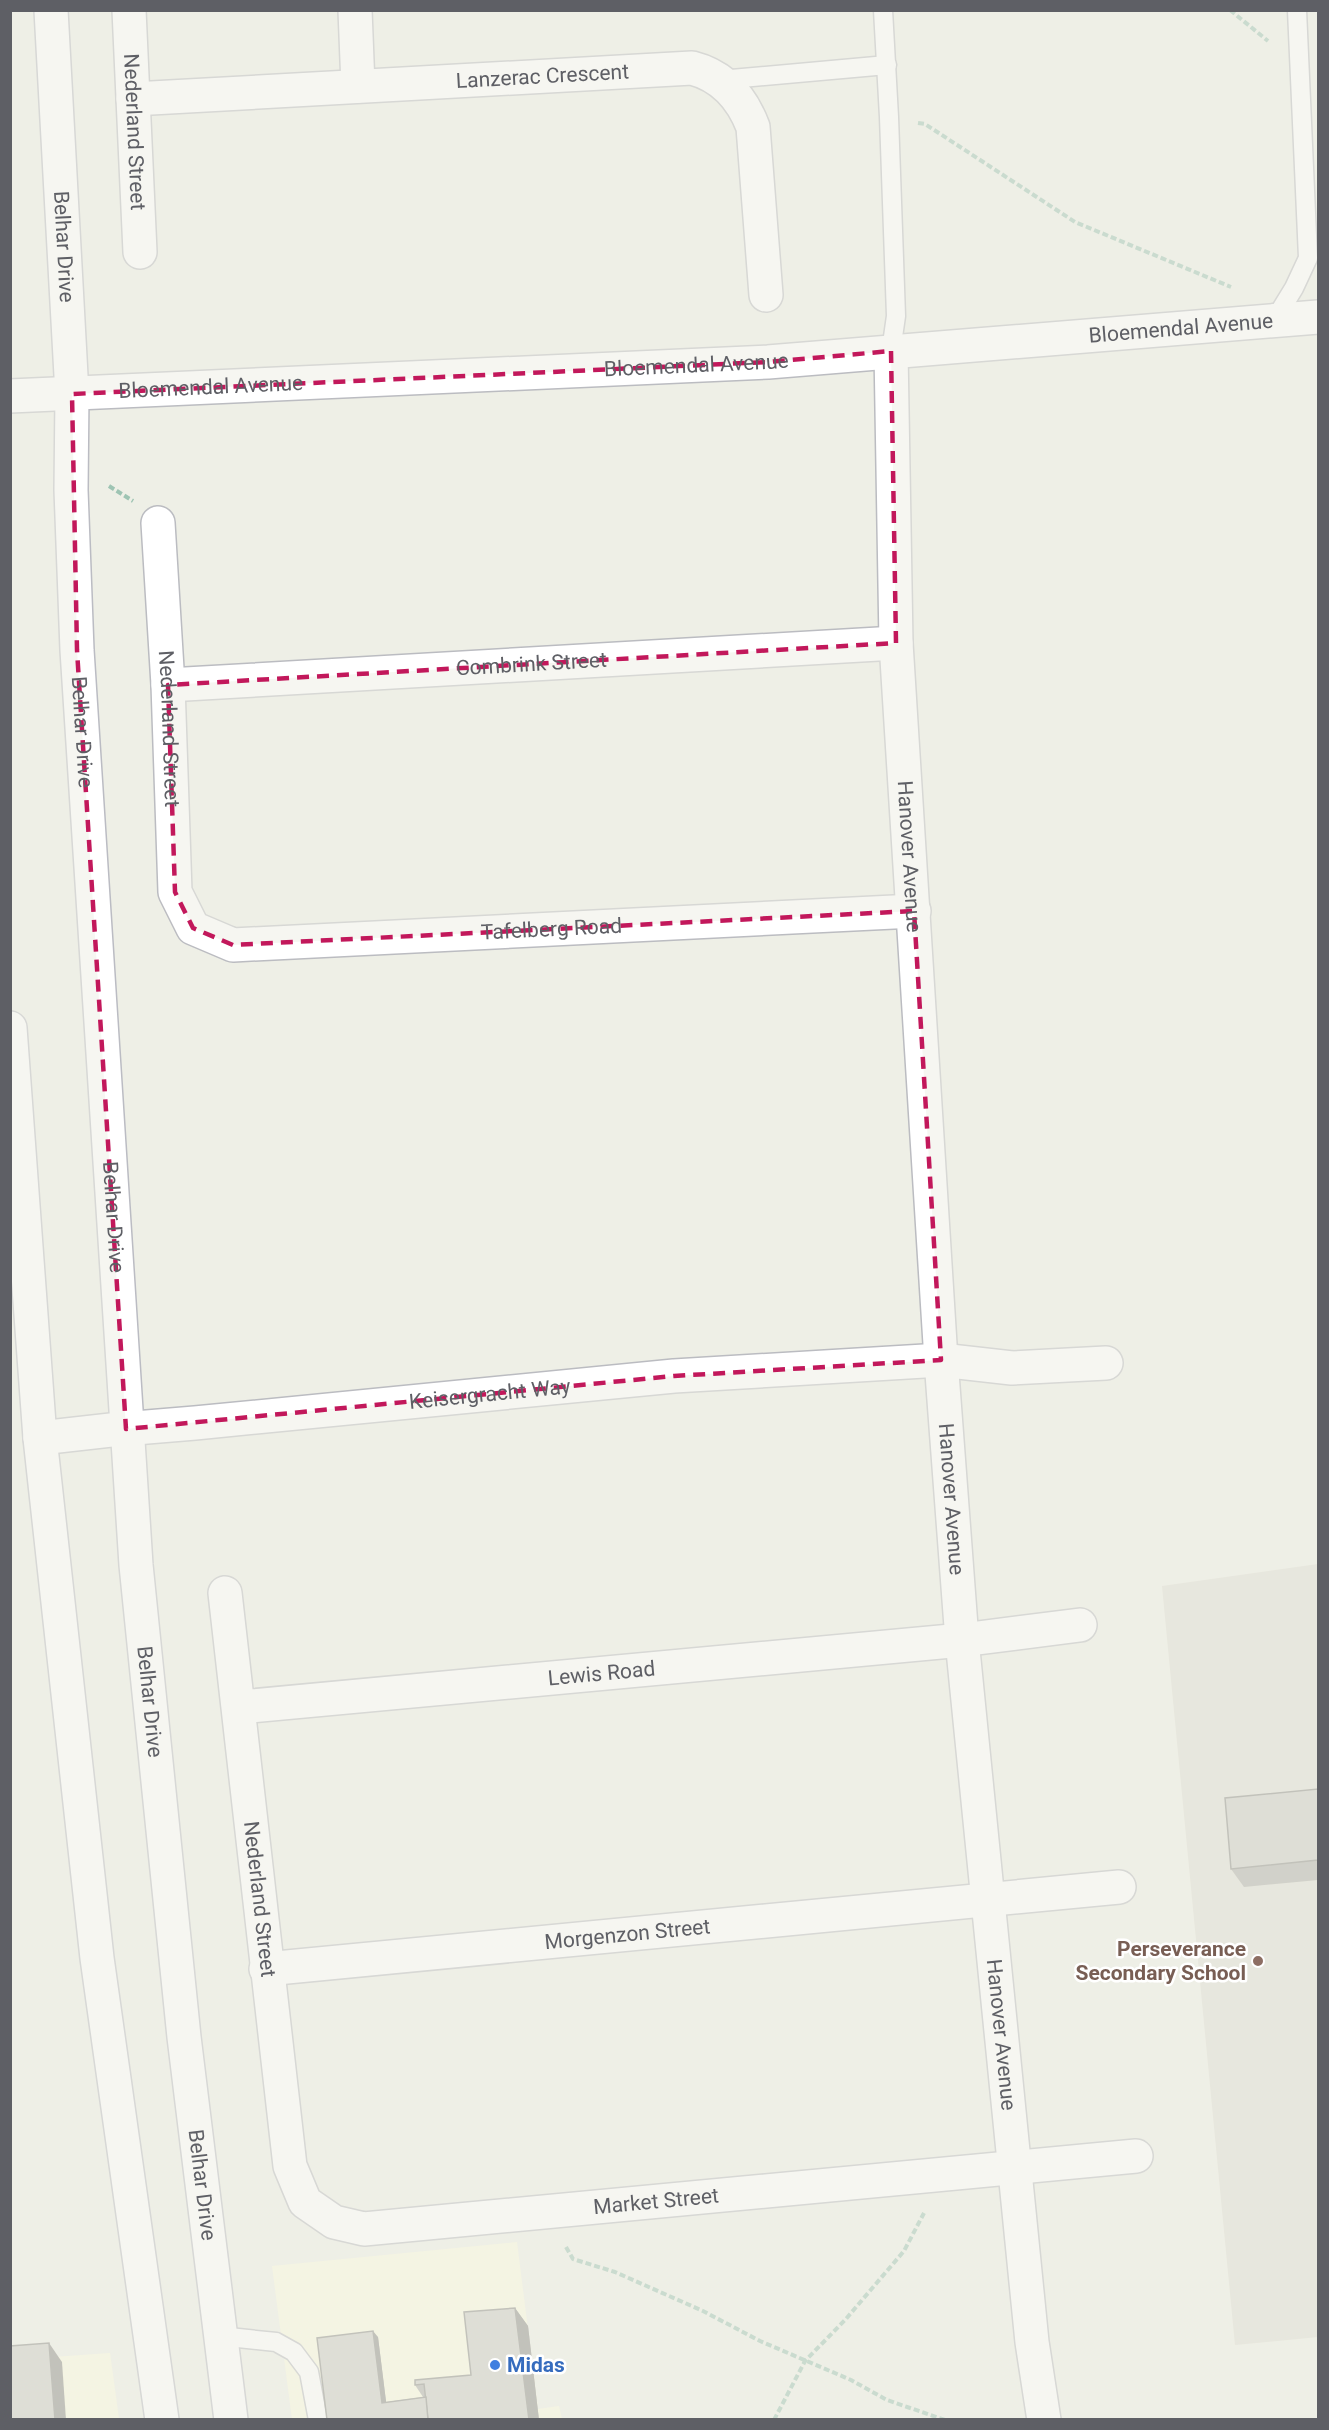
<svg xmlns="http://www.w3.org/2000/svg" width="1329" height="2430" viewBox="0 0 1329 2430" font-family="Roboto,sans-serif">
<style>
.commercial{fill:#fbfbdf}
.education{fill:#deded4}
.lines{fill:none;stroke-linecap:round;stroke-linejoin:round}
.service-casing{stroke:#bbbcc1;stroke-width:21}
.minor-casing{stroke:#bbbcc1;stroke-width:36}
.secondary-casing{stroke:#bbbcc3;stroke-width:36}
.path{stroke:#9ec4b3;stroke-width:4;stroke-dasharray:6 3;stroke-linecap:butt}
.service{stroke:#fff;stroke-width:18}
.minor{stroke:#fff;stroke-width:33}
.secondary{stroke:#fff;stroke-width:33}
.wall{fill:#aeaea8}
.shaded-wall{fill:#8d8d88}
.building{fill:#cacac3;stroke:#8d8d88;stroke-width:1.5}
.marked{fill:none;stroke:#c2185b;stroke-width:4.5;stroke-dasharray:12 8;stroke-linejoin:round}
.education-dot{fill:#8d6e63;stroke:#fff;stroke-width:2}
.shop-dot{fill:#3f7fe0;stroke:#fff;stroke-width:2}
.labels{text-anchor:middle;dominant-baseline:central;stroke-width:5;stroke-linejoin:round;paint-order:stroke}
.street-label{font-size:21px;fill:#5e5f65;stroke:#fff}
.education-label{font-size:21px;font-weight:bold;fill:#785e54;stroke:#fff;text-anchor:end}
.shop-label{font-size:21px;font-weight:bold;fill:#366cbe;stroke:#fff;text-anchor:start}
</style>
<rect width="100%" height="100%" fill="#eeefe6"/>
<g class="commercial">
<path d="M 517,2242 L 538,2409 L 559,2406 L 562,2419 L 292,2419 L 272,2266 Z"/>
<path d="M 110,2353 L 119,2419 L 11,2420 L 11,2360 Z"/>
</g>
<path class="education" d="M 1318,1564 L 1318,2337 L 1235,2345 L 1162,1586 Z"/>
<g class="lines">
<g class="service-casing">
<g id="service">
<path d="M 883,10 L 889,117 L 896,316 L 891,351"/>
<path d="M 720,80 L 887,65"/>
<path d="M 1275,319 L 1294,288 L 1308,258 L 1297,10"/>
<path d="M 219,2336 L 276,2342 L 294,2352 L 309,2372 L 318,2420"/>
</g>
</g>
<g class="minor-casing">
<g id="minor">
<path id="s1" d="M 129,10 L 140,252"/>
<path d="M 355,10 L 358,86"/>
<path id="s2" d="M 133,99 L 692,68 C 723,76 742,98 753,127 L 766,295"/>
<path id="s3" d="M 891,351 L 896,643 L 941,1360 L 962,1640 L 1032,2342 L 1044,2420"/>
<path id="s4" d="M 10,396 L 768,362 L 1318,317"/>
<path id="s5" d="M 158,523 L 168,685 L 175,892 L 193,928 L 233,945 L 914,911"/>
<path id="s6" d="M 168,685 L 896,643"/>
<path id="s7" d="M 40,1438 L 111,1430 L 195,1423 L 674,1376 L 941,1360 L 1012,1368 L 1106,1363"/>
<path id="s8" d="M 225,1593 L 290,2166 L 305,2202 L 334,2222 L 364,2229 L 1136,2156"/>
<path id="s9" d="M 240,1707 L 962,1640 L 1080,1625"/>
<path id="s10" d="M 266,1969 L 1119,1887"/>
</g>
</g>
<g class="secondary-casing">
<g id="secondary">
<path id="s11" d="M 51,10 L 72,394 L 71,490 L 77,650 L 136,1565 L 184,2037 L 231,2420"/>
<path d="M 10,1028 L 40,1438 L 97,1958 L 162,2420"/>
</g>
</g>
<g class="path">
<path d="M 1230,10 L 1268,41"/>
<path d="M 918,123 L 925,124 L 1075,222 L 1231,287"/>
<path d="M 109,486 L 133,501"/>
<path d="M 566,2247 L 573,2259 L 615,2272 L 703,2311 L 760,2341 L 851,2380 L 887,2400 L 945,2420"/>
<path d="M 774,2420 L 805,2361 L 845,2320 L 904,2251 L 924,2213"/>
</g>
<use href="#service" class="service"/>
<use href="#minor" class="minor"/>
<use href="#secondary" class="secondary"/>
</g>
<g class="wall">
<path d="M 1318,1789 L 1318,1880 L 1244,1887 L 1231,1869 Z"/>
<path d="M 515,2308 L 528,2326 L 539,2420 L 327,2420 L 378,2337 L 386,2402 L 423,2397 L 415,2385 L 471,2375 Z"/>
</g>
<g class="shaded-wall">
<path d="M 515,2308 L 528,2326 L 539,2420 L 529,2420 Z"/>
<path d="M 373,2331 L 378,2337 L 387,2409 L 382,2403 Z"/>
<path d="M 49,2343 L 62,2362 L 66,2420 L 55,2420 Z"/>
</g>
<g class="building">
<path d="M 1318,1789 L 1318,1860 L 1231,1869 L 1225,1798 Z"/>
<path d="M 515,2308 L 529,2420 L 428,2420 L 424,2384 L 415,2385 L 415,2380 L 471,2375 L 464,2312 Z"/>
<path d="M 373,2331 L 382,2403 L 426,2397 L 428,2420 L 327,2420 L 317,2338 Z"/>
<path d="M 49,2343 L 55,2420 L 10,2420 L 10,2346 Z"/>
</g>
<path d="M0 0H1329V2430H0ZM 891,351 L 896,643 L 168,685 L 175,892 L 193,928 L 233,945 L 914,911 L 941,1360 L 674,1376 L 126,1429 L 77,650 L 72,394 L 768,362 Z" fill="#eeefe6" fill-opacity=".55" fill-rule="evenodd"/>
<path class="marked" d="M 891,351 L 896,643 L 168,685 L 175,892 L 193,928 L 233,945 L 914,911 L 941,1360 L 674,1376 L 126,1429 L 77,650 L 72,394 L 768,362 Z"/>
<circle class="education-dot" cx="1258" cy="1961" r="6"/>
<circle class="shop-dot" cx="495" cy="2365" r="6"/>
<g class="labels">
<g class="street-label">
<text stroke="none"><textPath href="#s2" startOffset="410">Lanzerac Crescent</textPath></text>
<text stroke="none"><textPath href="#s1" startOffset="122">Nederland Street</textPath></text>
<text stroke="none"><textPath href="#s11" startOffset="237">Belhar Drive</textPath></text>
<text stroke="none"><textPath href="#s4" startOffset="1173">Bloemendal Avenue</textPath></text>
<text stroke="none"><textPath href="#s4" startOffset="687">Bloemendal Avenue</textPath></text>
<text stroke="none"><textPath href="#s4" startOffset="201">Bloemendal Avenue</textPath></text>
<text stroke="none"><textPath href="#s6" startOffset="364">Combrink Street</textPath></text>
<text stroke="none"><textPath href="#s5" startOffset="206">Nederland Street</textPath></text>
<text stroke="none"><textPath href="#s11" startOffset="723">Belhar Drive</textPath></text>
<text stroke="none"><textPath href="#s3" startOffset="506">Hanover Avenue</textPath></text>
<text stroke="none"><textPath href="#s5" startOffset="772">Tafelberg Road</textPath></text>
<text stroke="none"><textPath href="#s11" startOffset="1209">Belhar Drive</textPath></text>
<text stroke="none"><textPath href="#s7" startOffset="452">Keisergracht Way</textPath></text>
<text stroke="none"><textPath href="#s3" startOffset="1150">Hanover Avenue</textPath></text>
<text stroke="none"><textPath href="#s9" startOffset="363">Lewis Road</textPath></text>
<text stroke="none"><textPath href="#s11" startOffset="1695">Belhar Drive</textPath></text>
<text stroke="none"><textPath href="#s8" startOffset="308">Nederland Street</textPath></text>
<text stroke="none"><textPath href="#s10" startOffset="363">Morgenzon Street</textPath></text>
<text stroke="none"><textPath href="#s3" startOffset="1688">Hanover Avenue</textPath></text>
<text stroke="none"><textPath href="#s11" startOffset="2181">Belhar Drive</textPath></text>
<text stroke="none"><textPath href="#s8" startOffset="975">Market Street</textPath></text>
</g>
<g class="education-label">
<text x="1246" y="1949">Perseverance<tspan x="1246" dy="24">Secondary School</tspan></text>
</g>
<g class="shop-label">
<text x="507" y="2365">Midas</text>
</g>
</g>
<rect width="1329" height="2430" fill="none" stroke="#5e5f65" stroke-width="24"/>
</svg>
